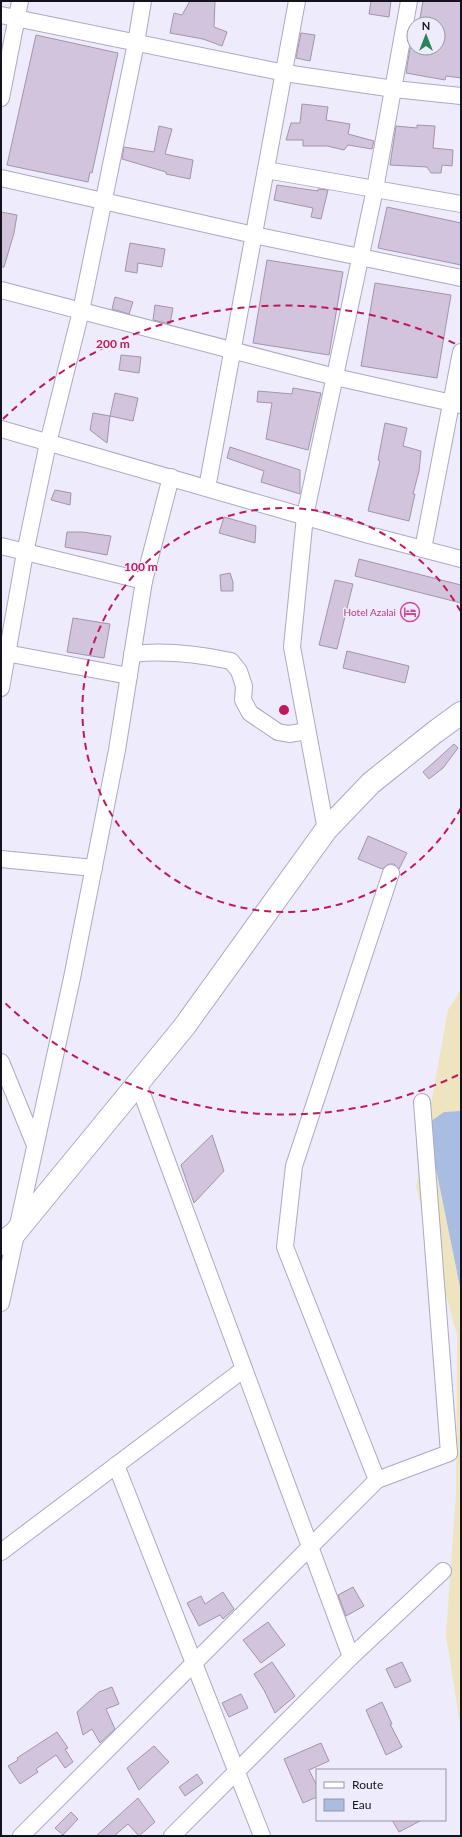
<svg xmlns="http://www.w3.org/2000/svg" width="462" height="1837" viewBox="0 0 462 1837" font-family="Lato,sans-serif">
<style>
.sand{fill:#eee4bf}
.water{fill:#a9bde3}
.building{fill:#d2c4dd;stroke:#a294ac}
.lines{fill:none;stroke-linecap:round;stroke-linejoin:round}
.minor-casing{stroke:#ada8c3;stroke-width:18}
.primary-casing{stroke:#ada8c3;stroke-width:24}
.minor{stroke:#fff;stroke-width:16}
.primary{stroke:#fff;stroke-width:22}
.ring{fill:none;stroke:#c2185b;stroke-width:2;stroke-dasharray:7 5}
.labels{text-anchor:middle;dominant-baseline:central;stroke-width:3;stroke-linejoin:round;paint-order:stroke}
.hotel-label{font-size:10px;fill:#b23c85;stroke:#eeecfc;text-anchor:end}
.centre{fill:#c2185b;stroke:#eeecfc;stroke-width:2}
.ring-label{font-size:12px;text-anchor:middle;font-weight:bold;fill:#c2185b;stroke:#eeecfc;stroke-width:3;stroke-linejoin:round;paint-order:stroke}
</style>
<rect width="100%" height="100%" fill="#eeecfc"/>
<path class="sand" d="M 461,989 L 461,1111 L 444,1112 L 431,1144 L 461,1292 L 461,1731 L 446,1635 L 456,1494 L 457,1335 L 416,1187 L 448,1010 Z"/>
<path class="water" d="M 461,1111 L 461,1292 L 431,1144 L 431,1121 L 444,1112 Z"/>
<g class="building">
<path d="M 190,1 L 215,1 L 214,27 L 227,32 L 222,46 L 203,39 L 170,33 L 174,13 L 182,15 Z"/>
<path d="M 371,1 L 391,1 L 389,17 L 369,14 Z"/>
<path d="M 423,1 L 461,1 L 461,78 L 446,76 L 445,80 L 406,73 L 410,48 L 438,48 L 438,24 L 419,24 Z"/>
<path d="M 301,33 L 315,35 L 310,61 L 296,58 Z"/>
<path d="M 36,35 L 118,53 L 92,173 L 90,172 L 88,182 L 7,165 Z"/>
<path d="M 302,104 L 328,107 L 326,120 L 350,124 L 348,134 L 374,141 L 372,149 L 348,145 L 344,150 L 327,146 L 303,146 L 303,140 L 286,140 L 291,123 L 300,123 Z"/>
<path d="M 417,125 L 435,126 L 433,148 L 453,150 L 452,166 L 442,165 L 441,173 L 431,173 L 427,167 L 390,165 L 396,126 L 417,128 Z"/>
<path d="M 159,126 L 172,129 L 165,154 L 193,160 L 190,179 L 166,174 L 166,172 L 122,159 L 124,147 L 154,152 Z"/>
<path d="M 277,185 L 318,191 L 318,189 L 328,190 L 321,219 L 311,217 L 313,208 L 274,200 Z"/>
<path d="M 387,207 L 461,223 L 461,265 L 378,248 Z"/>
<path d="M 1,212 L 17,215 L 14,233 L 4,267 L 1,267 Z"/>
<path d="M 130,243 L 165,249 L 162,267 L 138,263 L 137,273 L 125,271 Z"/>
<path d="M 267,260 L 343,272 L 329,355 L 253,343 Z"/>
<path d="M 375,283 L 451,295 L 437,378 L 361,366 Z"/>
<path d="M 115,297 L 133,302 L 129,314 L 112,309 Z"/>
<path d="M 155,305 L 173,308 L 170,324 L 153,320 Z"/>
<path d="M 121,355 L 141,357 L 139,373 L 119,370 Z"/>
<path d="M 293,388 L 321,393 L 308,450 L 266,439 L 272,403 L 257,402 L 258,391 L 292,394 Z"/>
<path d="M 115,393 L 138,398 L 133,421 L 110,416 Z"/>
<path d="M 93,413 L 110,416 L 107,443 L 90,430 Z"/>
<path d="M 385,423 L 407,428 L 403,446 L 421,451 L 419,471 L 413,494 L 415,494 L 409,521 L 368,511 L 380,461 L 378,460 Z"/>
<path d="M 230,447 L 300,470 L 300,494 L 261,482 L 264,471 L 227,458 Z"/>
<path d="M 55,490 L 71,493 L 70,505 L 51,500 Z"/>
<path d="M 224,517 L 256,526 L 255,543 L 219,533 Z"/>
<path d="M 67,532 L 82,532 L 111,536 L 107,555 L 65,547 Z"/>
<path d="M 359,559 L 461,585 L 461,603 L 355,576 Z"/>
<path d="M 230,573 L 233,582 L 233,591 L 221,591 L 220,575 Z"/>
<path d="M 335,580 L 353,584 L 337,649 L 319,645 Z"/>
<path d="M 73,618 L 110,624 L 104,658 L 67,652 Z"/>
<path d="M 347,651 L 409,666 L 405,683 L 343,668 Z"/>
<path d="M 454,744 L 458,748 L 443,768 L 429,779 L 423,772 Z"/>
<path d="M 368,836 L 407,853 L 399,869 L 394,864 L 389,864 L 382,869 L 358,859 Z"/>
<path d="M 212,1135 L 224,1171 L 194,1203 L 181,1165 Z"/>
<path d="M 353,1587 L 364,1606 L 346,1616 L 338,1595 Z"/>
<path d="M 223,1592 L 234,1609 L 223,1619 L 220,1615 L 199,1626 L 187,1603 L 201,1596 L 205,1604 Z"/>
<path d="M 268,1622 L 285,1645 L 261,1663 L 243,1640 Z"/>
<path d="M 272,1662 L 295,1696 L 275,1713 L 264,1690 L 254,1674 Z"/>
<path d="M 402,1662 L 411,1681 L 395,1688 L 386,1669 Z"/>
<path d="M 112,1687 L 119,1704 L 106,1709 L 115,1729 L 100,1743 L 92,1729 L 83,1735 L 77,1712 L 99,1692 Z"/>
<path d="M 241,1694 L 248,1708 L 229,1717 L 222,1703 Z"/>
<path d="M 382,1702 L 392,1724 L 390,1724 L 402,1747 L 386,1755 L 366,1710 Z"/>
<path d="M 57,1732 L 68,1748 L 65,1749 L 73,1762 L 65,1768 L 56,1755 L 36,1769 L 38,1772 L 20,1784 L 8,1766 L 18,1760 L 17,1758 Z"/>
<path d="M 321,1743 L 329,1761 L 309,1770 L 317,1786 L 317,1797 L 303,1803 L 284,1759 Z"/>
<path d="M 154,1746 L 169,1762 L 139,1790 L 127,1768 Z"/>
<path d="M 197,1774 L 203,1783 L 185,1796 L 179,1787 Z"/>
<path d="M 138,1798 L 155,1822 L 139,1836 L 128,1824 L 114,1836 L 96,1836 Z"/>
<path d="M 71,1812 L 78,1819 L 63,1835 L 55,1828 Z"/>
<path d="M 392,1820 L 422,1820 L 399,1832 Z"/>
</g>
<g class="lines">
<g class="minor-casing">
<g id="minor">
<path d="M 1,15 L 285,73 L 394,89 L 461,96"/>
<path d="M 1,98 L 20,1"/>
<path d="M 266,170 L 461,204"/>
<path d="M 1,178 L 254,235 L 461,278"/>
<path d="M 1,290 L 335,377 L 461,405"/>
<path d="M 1,429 L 369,535 L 461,559"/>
<path d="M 207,488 L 297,1"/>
<path d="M 1,546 L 144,581"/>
<path d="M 423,549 L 461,352"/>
<path d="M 1,652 L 129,676"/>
<path d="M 132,654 C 166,650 198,654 231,661 L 239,671 L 244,686 L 243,700 L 250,713 L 278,732 L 289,734 L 307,731"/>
<path d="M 1,688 L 25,553 L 48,443 L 81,311 L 136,43 L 143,1"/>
<path d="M 326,830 L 292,647 L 305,516 L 375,189 L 409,1"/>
<path d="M 1,859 L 94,868"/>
<path d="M 1,1062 L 35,1145"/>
<path d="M 138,1083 L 351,1657"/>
<path d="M 1,1303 L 72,978 L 117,750 L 144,581 L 171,477"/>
<path d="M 116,1465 L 262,1836"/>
<path d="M 377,1480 L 285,1247 L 294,1166 L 391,873"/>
<path d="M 1,1552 L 244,1369"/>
<path d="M 21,1836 L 377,1480 L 449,1453 L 422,1102"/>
<path d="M 172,1836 L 351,1657 L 443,1571"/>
</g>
</g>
<g class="primary-casing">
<path id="primary" d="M 1,1244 L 15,1233 L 184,1027 L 326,830 L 371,783 L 435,732 L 461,713"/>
</g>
<use href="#minor" class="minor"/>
<use href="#primary" class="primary"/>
</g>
<g class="ring">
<path d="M461 808A202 202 0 1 1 461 612"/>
<path d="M458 1075A404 404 0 0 1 3 1001M3 419A404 404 0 0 1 458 345"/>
</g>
<defs>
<g id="hotel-ring" transform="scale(1)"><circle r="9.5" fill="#eeecfc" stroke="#d1479c" stroke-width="1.5"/><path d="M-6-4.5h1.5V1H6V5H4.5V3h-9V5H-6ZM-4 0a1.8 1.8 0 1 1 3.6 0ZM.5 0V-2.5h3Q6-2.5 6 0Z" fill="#d1479c"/></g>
</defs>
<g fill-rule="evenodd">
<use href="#hotel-ring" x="410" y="612"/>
</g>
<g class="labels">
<g class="hotel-label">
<text x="396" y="612">Hotel Azalai</text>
</g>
</g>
<circle cx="284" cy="710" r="6" class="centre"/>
<g class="ring-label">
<text x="113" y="348">200 m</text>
<text x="141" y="571">100 m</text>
</g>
<rect width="462" height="1837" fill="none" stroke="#14121c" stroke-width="4"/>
<rect x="316" y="1769" width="130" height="52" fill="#eeecfc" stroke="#9795a2"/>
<rect x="324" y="1782" width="20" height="6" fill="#ffffff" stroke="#9795a2"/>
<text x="352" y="1789" font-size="12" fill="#14121c">Route</text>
<rect x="324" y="1799" width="20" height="12" fill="#a9bde3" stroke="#9795a2"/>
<text x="352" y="1809" font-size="12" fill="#14121c">Eau</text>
<g transform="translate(426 36)"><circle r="19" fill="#eeecfc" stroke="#9795a2"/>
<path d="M0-3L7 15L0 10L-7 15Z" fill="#298359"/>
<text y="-6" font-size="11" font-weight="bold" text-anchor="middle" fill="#14121c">N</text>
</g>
</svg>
